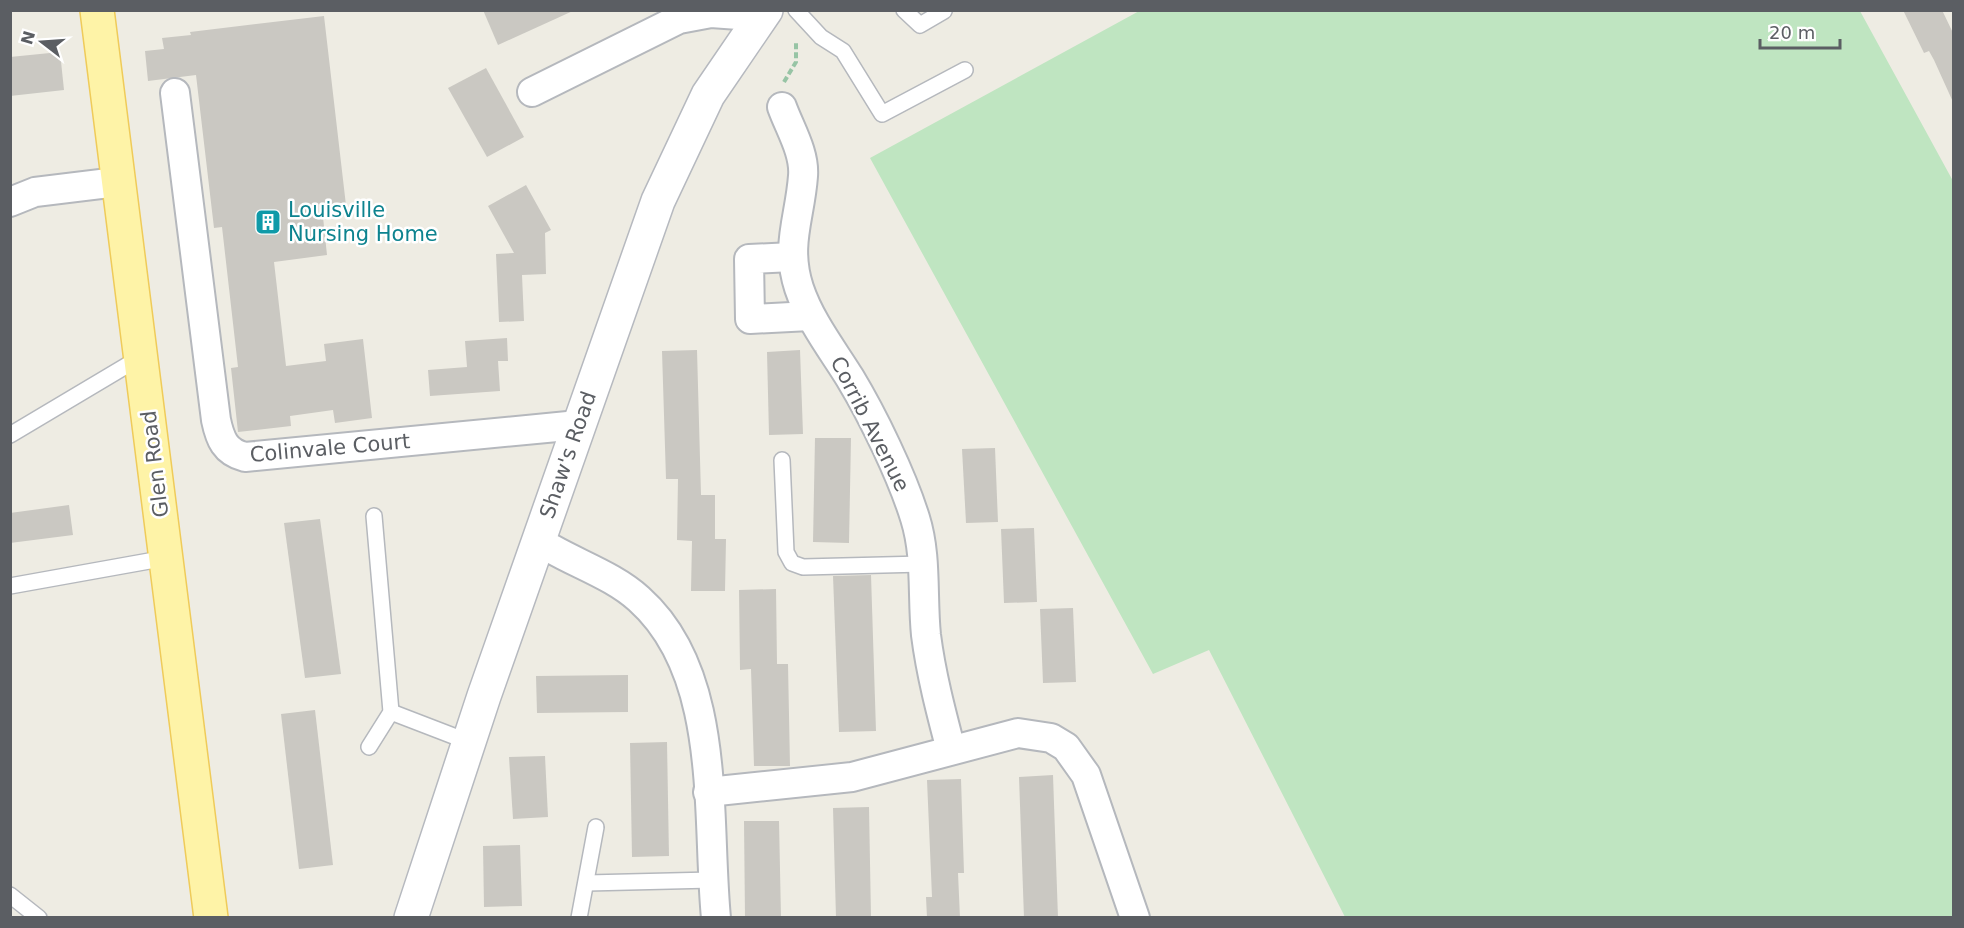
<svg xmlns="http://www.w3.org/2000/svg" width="1964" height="928" viewBox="0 0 1964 928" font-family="'DejaVu Sans',sans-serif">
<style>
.green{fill:#bfe5c1}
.building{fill:#cac8c2}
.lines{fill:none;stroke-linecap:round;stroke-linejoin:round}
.lane-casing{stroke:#b5b8bd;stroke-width:18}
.street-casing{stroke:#b5b8bd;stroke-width:32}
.secondary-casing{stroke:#b6b9bf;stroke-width:36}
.primary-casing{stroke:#efcb5a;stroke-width:36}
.path{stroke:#97c4a5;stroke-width:4;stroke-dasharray:6 3;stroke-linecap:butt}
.lane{stroke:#fff;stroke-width:15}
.street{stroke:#fff;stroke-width:28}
.secondary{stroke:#fff;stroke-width:33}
.primary{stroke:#fef3a7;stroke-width:33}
.labels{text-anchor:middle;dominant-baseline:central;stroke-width:5;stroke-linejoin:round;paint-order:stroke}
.culture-label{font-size:21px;fill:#0d838f;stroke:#fff;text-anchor:start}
.street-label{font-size:21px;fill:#5b5e63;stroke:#fff}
</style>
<rect width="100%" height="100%" fill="#eeece3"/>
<path class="green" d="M 1141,10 L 1860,11 L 1953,181 L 1953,917 L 1345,917 L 1209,650 L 1153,674 L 870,158 Z"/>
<g class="building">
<path d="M 483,10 L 575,10 L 498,45 Z"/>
<path d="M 1903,10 L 1942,10 L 1953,33 L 1953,102 L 1934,60 L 1929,51 L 1924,53 Z"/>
<path d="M 324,16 L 347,214 L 323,217 L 327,255 L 274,262 L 286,366 L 326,361 L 324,344 L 363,339 L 372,418 L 335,423 L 333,410 L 290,416 L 291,426 L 238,432 L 231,368 L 238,367 L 222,227 L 214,228 L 196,75 L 148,81 L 145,51 L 164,49 L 162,38 L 191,35 L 190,32 Z"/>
<path d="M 60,52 L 64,90 L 10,96 L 10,57 Z"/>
<path d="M 486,68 L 524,137 L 487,157 L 448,88 Z"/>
<path d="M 526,185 L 551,230 L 545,233 L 546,274 L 522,275 L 524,321 L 499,322 L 496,254 L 514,253 L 488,206 Z"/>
<path d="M 507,338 L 508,361 L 498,361 L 500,391 L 430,396 L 428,370 L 467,367 L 465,341 Z"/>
<path d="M 697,350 L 701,495 L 715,495 L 715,539 L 726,539 L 725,591 L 691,591 L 692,541 L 677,540 L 678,479 L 666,479 L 662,351 Z"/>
<path d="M 800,350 L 803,434 L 769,435 L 767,352 Z"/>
<path d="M 815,438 L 851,438 L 849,543 L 813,542 Z"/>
<path d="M 995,448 L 998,522 L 966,523 L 962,449 Z"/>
<path d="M 69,505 L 73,535 L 10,543 L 10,513 Z"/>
<path d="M 320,519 L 341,674 L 305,678 L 284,523 Z"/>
<path d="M 1034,528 L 1037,602 L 1004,603 L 1001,529 Z"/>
<path d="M 871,575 L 876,731 L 839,732 L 833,576 Z"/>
<path d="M 776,589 L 777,664 L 788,664 L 790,766 L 754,766 L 751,669 L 740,670 L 739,590 Z"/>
<path d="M 1073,608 L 1076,682 L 1043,683 L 1040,609 Z"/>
<path d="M 628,675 L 628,712 L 537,713 L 536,676 Z"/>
<path d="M 315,710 L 333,865 L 299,869 L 281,714 Z"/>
<path d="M 667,742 L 669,856 L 632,857 L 630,743 Z"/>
<path d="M 545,756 L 548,817 L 513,819 L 509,757 Z"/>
<path d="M 1053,775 L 1058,918 L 1024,918 L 1019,777 Z"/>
<path d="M 961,779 L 964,873 L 958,873 L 960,918 L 927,918 L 926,897 L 932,897 L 927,780 Z"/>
<path d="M 869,807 L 871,918 L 836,918 L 833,808 Z"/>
<path d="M 744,821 L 779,821 L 781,918 L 745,918 Z"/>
<path d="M 520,845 L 522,906 L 484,907 L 483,846 Z"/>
</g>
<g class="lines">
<g class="lane-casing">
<g id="lane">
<path d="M 796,10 L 821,37 L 843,51 L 882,114 L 965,70"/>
<path d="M 904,10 L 920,25 L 944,11"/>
<path d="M 10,435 L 141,357"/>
<path d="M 782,460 L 786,552 L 792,563 L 803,567 L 923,564"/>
<path d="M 10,586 L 166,558"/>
<path d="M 391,712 L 469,742"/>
<path d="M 369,747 L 391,712 L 374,516"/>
<path d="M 587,883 L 712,880"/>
<path d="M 10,895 L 39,918"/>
<path d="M 579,918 L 596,827"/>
</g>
</g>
<g class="street-casing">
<g id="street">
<path d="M 532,92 L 679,19 L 711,13 L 739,15 L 758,20"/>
<path d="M 175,93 L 216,420 C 220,439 225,452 245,457 L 578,425"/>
<path d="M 782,107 C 790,129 805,153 803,176 C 800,218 785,245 799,288 C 810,321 832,349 850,378 C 873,416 902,476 915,518 C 927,556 922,596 926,635 C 931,674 941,712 951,750"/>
<path d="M 10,202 L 35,192 L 117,182"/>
<path d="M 792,257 L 749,259 L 750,319 L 810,316"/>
<path d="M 537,544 L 552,549 C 580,565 615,577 639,599 C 723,674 706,815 716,918"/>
<path d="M 708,792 L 852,777 L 1018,733 L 1051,738 L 1066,747 L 1086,775 L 1135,918"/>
</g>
</g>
<g class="secondary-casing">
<path id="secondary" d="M 411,918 L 484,696 L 658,201 L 708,95 L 766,10"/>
</g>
<g class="primary-casing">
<path id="primary" d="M 97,10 L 211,918"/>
</g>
<path class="path" d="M 784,82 L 796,62 L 796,42"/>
<use href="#lane" class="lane"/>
<use href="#street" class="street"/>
<use href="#secondary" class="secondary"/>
<use href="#primary" class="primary"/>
</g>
<defs>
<g id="building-square" transform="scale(1.35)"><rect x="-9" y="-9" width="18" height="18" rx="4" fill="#0f9aa8" stroke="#fff"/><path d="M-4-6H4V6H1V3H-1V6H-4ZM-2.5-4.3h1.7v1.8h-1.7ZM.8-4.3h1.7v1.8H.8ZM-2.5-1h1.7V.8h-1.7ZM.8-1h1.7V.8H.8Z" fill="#fff"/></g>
</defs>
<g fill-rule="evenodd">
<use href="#building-square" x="268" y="222"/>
</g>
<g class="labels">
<g class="culture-label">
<text x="288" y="210">Louisville<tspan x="288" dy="24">Nursing Home</tspan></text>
</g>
<g class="street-label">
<text transform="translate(870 424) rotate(63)">Corrib Avenue</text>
<text transform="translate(330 448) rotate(-5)">Colinvale Court</text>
<text transform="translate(568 455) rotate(-71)">Shaw's Road</text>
<text transform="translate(155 464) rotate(-97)">Glen Road</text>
</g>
</g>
<rect width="1964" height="928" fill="none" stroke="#5b5e63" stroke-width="24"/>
<g transform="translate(42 42) rotate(287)" stroke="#ffffff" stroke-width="4.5" paint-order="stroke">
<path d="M0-4.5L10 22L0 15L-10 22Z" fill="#5b5e63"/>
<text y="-9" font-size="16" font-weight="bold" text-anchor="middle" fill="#5b5e63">N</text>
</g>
<path d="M1760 39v9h80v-9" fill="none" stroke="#5b5e63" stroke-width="3"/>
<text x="1769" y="39" font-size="18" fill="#5b5e63" stroke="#ffffff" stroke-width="4.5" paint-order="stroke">20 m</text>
</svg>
